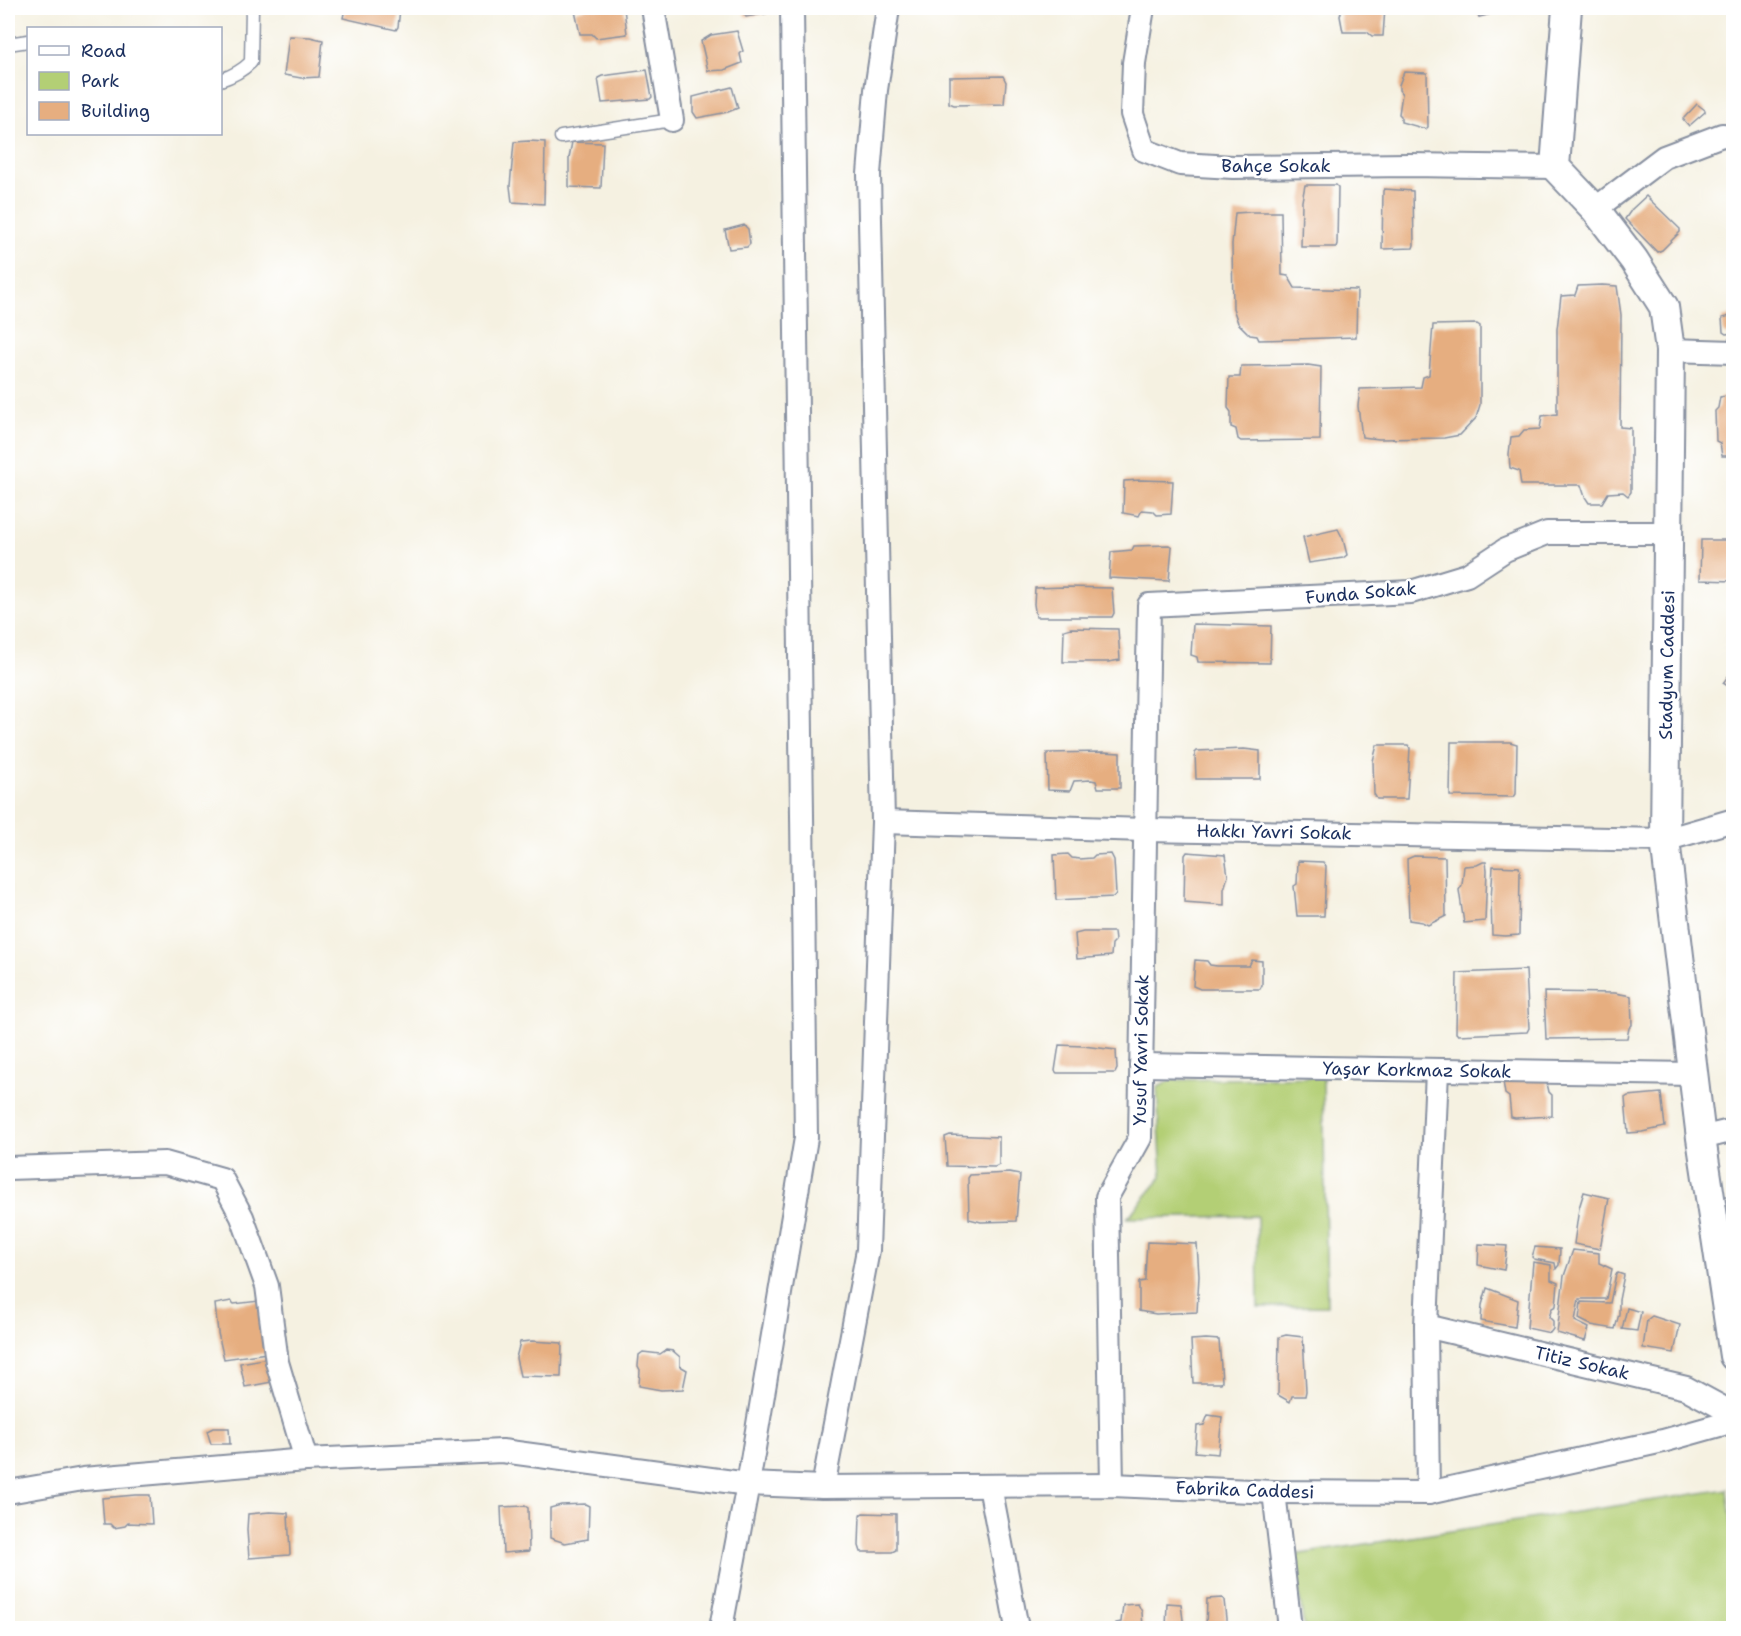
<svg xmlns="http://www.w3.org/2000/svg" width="1741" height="1636" viewBox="0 0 1741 1636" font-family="'Shantell Sans',sans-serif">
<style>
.green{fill:#b3cf75;stroke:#677f6a;stroke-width:1.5}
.building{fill:#e6ae80}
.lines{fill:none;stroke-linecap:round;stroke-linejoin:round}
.service-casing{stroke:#8890a0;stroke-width:15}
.minor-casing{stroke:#8890a0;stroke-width:26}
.tertiary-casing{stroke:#8890a0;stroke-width:32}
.service{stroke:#fff;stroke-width:12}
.minor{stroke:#fff;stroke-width:22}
.tertiary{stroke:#fff;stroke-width:28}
.labels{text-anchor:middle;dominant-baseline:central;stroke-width:5;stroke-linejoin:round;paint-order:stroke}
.street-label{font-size:18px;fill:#1b2f5e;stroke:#fff}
</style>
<rect width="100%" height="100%" fill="#fff"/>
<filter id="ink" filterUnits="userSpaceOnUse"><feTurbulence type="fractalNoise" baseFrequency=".0167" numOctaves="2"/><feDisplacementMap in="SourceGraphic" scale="12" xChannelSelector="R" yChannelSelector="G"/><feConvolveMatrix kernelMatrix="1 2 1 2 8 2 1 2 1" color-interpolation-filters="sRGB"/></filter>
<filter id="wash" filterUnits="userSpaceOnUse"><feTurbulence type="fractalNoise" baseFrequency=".008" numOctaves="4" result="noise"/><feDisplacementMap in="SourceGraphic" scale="24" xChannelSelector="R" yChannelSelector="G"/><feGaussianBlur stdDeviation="1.35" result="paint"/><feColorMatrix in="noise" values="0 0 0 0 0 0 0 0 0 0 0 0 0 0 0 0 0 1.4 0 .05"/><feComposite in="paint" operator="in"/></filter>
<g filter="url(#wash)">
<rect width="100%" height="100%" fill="#f5f1e1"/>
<g class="green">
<path d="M 1323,1077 L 1327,1306 L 1258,1307 L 1257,1216 L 1127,1218 L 1162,1177 L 1157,1088 L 1170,1080 Z"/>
<path d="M 1727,1489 L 1734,1542 L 1733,1628 L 1304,1628 L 1294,1555 Z"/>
</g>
<g id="blocks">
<g class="building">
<path d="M 345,8 L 400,9 L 398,27 L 396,30 L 343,18 Z"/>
<path d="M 586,8 L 624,8 L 627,34 L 596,38 L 592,34 L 580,34 L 575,11 Z"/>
<path d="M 752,8 L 768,8 L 768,13 L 746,17 L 744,14 L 745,10 Z"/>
<path d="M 932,8 L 965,8 L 937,15 Z"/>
<path d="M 1342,8 L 1385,8 L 1383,36 L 1372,36 L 1367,32 L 1343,32 L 1340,16 Z"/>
<path d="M 1475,8 L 1515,8 L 1479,17 Z"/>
<path d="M 737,31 L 743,51 L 740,54 L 742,63 L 724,70 L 708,71 L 701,41 L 711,35 Z"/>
<path d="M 289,36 L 310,37 L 323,40 L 319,77 L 301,78 L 284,75 Z"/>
<path d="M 647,70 L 652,97 L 650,99 L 602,103 L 598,78 L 602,76 Z"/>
<path d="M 1404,72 L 1427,73 L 1428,127 L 1426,129 L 1401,122 L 1401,116 L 1399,114 L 1402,94 L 1399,90 L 1399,85 Z"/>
<path d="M 1003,76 L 1006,82 L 1004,104 L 954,105 L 949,103 L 949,77 Z"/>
<path d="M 732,87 L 738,108 L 728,112 L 697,118 L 693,112 L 693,97 Z"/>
<path d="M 1697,104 L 1705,110 L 1705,112 L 1689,126 L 1683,119 Z"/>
<path d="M 529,141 L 545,142 L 544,204 L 512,202 L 510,186 L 514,142 Z"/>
<path d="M 572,142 L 603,143 L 601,188 L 569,187 L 569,158 Z"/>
<path d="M 1305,185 L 1336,185 L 1338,187 L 1337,244 L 1336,247 L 1301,247 L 1302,201 Z"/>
<path d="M 1384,189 L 1413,191 L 1414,245 L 1413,248 L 1382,249 L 1383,191 Z"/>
<path d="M 1646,196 L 1680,229 L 1680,232 L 1662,250 L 1657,252 L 1625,219 L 1632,209 Z"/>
<path d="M 1251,212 L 1281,212 L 1282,275 L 1288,276 L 1295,288 L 1357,290 L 1356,337 L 1259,340 L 1257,336 L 1250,335 L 1238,323 L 1233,308 L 1232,244 L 1235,213 Z"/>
<path d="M 744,225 L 748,229 L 750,244 L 747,247 L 729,249 L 725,230 Z"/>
<path d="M 1602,285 L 1617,286 L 1621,315 L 1620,427 L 1631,428 L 1631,492 L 1628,496 L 1623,492 L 1608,493 L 1602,503 L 1589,503 L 1585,497 L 1581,485 L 1521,485 L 1519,471 L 1510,468 L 1509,454 L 1511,437 L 1519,436 L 1524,430 L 1540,429 L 1542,416 L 1557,414 L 1557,329 L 1561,296 L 1575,295 L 1578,286 Z"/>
<path d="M 1734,315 L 1734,333 L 1726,334 L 1723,332 L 1722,318 Z"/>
<path d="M 1477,324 L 1480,326 L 1480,405 L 1476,418 L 1460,435 L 1444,438 L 1379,439 L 1362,437 L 1358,406 L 1360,389 L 1421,387 L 1423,377 L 1429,375 L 1433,325 Z"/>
<path d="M 1308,365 L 1321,367 L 1320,440 L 1241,441 L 1238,439 L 1236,429 L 1231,427 L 1231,412 L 1228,408 L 1229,377 L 1240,377 L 1241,366 Z"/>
<path d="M 1734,395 L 1734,456 L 1722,456 L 1720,443 L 1716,441 L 1715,411 L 1718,408 L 1720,397 Z"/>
<path d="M 1141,480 L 1173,481 L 1171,514 L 1157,515 L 1153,511 L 1142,510 L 1139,516 L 1123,513 L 1124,481 Z"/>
<path d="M 1338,529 L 1343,539 L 1347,555 L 1343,558 L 1309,563 L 1303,537 Z"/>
<path d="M 1701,540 L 1734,540 L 1734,581 L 1700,580 Z"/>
<path d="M 1169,545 L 1172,547 L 1169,581 L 1109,578 L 1111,552 L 1132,550 L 1134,546 Z"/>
<path d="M 1065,587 L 1112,588 L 1114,613 L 1112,617 L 1036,617 L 1034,604 L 1035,588 Z"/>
<path d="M 1193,624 L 1271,626 L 1270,663 L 1198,662 L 1197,657 L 1191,655 Z"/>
<path d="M 1071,628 L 1118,629 L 1120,660 L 1108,662 L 1063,662 L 1064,630 Z"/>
<path d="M 1734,668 L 1734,690 L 1723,683 Z"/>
<path d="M 1451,742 L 1510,742 L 1517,744 L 1516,794 L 1514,797 L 1450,796 Z"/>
<path d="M 1377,745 L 1408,745 L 1410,748 L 1407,799 L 1377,799 L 1374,794 L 1373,761 Z"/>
<path d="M 1244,749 L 1260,751 L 1260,779 L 1196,779 L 1195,753 L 1197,751 Z"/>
<path d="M 1103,752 L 1120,753 L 1120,788 L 1098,788 L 1096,781 L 1091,780 L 1074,781 L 1070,791 L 1048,790 L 1047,753 Z"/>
<path d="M 1187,852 L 1225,855 L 1228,876 L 1224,889 L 1224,905 L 1184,902 L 1185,855 Z"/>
<path d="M 1068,854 L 1072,858 L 1079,859 L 1092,858 L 1095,855 L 1111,854 L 1114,860 L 1116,894 L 1113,897 L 1056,900 L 1054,855 Z"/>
<path d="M 1414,856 L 1445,857 L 1446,916 L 1428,925 L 1422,922 L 1409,920 L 1407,859 Z"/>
<path d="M 1298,861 L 1323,862 L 1326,866 L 1324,916 L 1297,916 L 1294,886 L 1297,884 Z"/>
<path d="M 1483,862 L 1486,862 L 1487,870 L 1485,921 L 1464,923 L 1459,890 L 1462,885 L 1464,866 L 1477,865 Z"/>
<path d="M 1493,866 L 1519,867 L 1520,871 L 1519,935 L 1505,936 L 1492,935 L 1491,900 Z"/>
<path d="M 1083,932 L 1114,932 L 1115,941 L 1112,944 L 1111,956 L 1077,959 L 1075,934 Z"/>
<path d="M 1195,960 L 1207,961 L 1210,965 L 1217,966 L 1249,966 L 1252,960 L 1262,961 L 1262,985 L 1260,989 L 1200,989 L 1193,986 Z"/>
<path d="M 1526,970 L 1529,1028 L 1527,1032 L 1458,1035 L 1456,1033 L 1457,973 Z"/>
<path d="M 1544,992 L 1615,993 L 1631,996 L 1632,1025 L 1629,1028 L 1627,1038 L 1546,1039 Z"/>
<path d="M 1059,1045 L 1083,1046 L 1116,1050 L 1117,1069 L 1115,1073 L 1057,1073 L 1055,1071 Z"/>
<path d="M 1546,1079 L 1549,1092 L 1552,1095 L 1552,1116 L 1515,1118 L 1511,1117 L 1509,1097 L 1505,1094 L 1503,1081 Z"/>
<path d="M 1661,1093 L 1665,1127 L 1642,1132 L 1628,1133 L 1625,1098 L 1628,1096 Z"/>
<path d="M 950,1135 L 999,1137 L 999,1165 L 995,1167 L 947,1166 L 945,1137 Z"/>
<path d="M 1009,1173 L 1020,1175 L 1016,1221 L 981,1222 L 969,1219 L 968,1178 L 970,1175 Z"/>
<path d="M 1584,1192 L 1609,1198 L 1600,1249 L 1574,1244 L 1579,1208 Z"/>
<path d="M 1147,1242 L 1197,1244 L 1199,1276 L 1197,1312 L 1156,1314 L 1139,1311 L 1139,1282 L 1145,1281 L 1145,1277 Z"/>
<path d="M 1479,1244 L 1507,1246 L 1504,1270 L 1478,1265 Z"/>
<path d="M 1535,1247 L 1560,1249 L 1559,1265 L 1556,1269 L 1555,1263 L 1534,1259 L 1532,1257 Z"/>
<path d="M 1573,1250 L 1599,1253 L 1599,1263 L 1612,1269 L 1606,1299 L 1579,1299 L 1575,1321 L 1589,1328 L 1585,1341 L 1557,1333 L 1564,1276 Z"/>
<path d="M 1533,1262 L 1551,1265 L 1551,1280 L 1558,1283 L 1556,1306 L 1552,1308 L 1549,1317 L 1553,1321 L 1553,1329 L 1550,1333 L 1527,1328 Z"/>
<path d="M 1618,1273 L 1624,1275 L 1619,1300 L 1619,1314 L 1615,1329 L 1591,1325 L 1579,1319 L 1581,1302 L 1610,1303 L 1616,1274 Z"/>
<path d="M 1487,1288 L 1518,1300 L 1515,1327 L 1481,1321 L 1482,1305 Z"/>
<path d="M 231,1301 L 234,1304 L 259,1301 L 267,1353 L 224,1359 L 218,1333 L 215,1304 Z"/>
<path d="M 1627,1308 L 1641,1312 L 1637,1331 L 1622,1329 Z"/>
<path d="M 1652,1316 L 1680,1325 L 1674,1353 L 1643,1348 L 1647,1320 Z"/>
<path d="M 1286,1335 L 1303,1337 L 1306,1391 L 1305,1396 L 1292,1396 L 1290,1402 L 1278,1395 L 1279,1337 Z"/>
<path d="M 1206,1339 L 1219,1340 L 1222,1381 L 1221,1383 L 1193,1383 L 1191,1340 Z"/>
<path d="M 532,1341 L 562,1343 L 561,1377 L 520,1376 L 516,1358 L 520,1342 Z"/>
<path d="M 666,1350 L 673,1351 L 680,1357 L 680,1366 L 687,1370 L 683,1389 L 661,1390 L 639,1386 L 640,1370 L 638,1366 L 639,1355 L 643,1352 L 660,1354 Z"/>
<path d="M 268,1358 L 272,1382 L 245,1387 L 240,1363 Z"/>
<path d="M 1208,1415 L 1222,1417 L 1218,1454 L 1195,1452 L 1197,1426 L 1204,1425 Z"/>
<path d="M 213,1428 L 229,1428 L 230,1444 L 211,1444 L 207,1431 Z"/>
<path d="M 135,1495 L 150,1495 L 152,1524 L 128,1523 L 125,1526 L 114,1528 L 110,1524 L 104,1524 L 102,1498 Z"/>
<path d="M 585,1504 L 589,1506 L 588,1539 L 565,1543 L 550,1538 L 550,1508 L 561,1505 Z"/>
<path d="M 525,1506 L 528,1508 L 529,1551 L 503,1553 L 501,1507 Z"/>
<path d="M 270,1512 L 288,1513 L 290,1554 L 289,1555 L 249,1558 L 247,1530 L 248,1514 Z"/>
<path d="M 863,1513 L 896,1514 L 896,1550 L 892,1552 L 861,1552 L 859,1546 L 860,1515 Z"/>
<path d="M 1222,1598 L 1224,1600 L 1227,1628 L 1206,1628 L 1207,1599 Z"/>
<path d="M 1167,1603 L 1181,1604 L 1184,1628 L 1166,1628 Z"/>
<path d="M 1138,1604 L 1142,1612 L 1143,1628 L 1116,1628 L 1116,1623 L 1121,1622 L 1123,1605 Z"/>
</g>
</g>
</g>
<g filter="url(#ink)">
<use href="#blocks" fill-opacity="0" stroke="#8890a0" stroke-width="1.5"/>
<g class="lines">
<g class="service-casing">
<g id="service">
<path d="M 8,44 L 28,41"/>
<path d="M 220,80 C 233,76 242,71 251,62 L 252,8"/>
<path d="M 561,137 L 672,120"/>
</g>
</g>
<g class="minor-casing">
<g id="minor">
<path d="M 653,8 L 672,120"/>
<path d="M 1143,8 L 1134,63 L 1132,114 L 1144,150 L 1180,164 L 1233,167 L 1409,165 L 1555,167"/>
<path d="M 1595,209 L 1664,157 L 1722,135 L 1734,136"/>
<path d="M 1670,350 L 1734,352"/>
<path d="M 883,822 L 1145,830 L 1665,840 L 1734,820"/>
<path d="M 1141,1065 L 1693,1074"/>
<path d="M 1701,1138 L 1734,1130"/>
<path d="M 8,1168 L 165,1163 L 222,1179 L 242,1217 L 267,1286 L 277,1362 L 306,1460"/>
<path d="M 1426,1326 L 1686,1388 L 1734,1414"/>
<path d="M 1112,1485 L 1107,1197 L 1140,1138 L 1149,605 L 1411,592 L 1467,575 L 1505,550 L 1547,533 L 1668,533"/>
<path d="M 990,1486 L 1017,1628"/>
<path d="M 823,1487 L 868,1250 L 883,822 L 869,174 L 876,90 L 888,8"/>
<path d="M 8,1492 L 83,1479 L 306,1460 L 502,1451 L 748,1484 L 823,1487 L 1112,1485 L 1274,1492 L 1428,1493 L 1663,1441 L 1734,1421"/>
<path d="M 1274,1492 L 1290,1628"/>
<path d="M 1428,1493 L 1426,1326 L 1437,1071"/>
<path d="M 721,1628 L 748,1484 L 806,1138 L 792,8"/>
</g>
</g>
<g class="tertiary-casing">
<path id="tertiary" d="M 1567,8 L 1555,167 L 1595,209 L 1634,260 L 1664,307 L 1670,350 L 1665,840 L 1701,1138 L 1734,1356"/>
</g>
<use href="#service" class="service"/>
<use href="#minor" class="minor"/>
<use href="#tertiary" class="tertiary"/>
</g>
</g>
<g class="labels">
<g class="street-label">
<text x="1276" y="166">Bahçe Sokak</text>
<text transform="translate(1361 593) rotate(-5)">Funda Sokak</text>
<text transform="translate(1667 665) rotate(-89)">Stadyum Caddesi</text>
<text transform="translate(1274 832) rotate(1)">Hakkı Yavri Sokak</text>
<text transform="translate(1141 1050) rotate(-89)">Yusuf Yavri Sokak</text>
<text transform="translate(1417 1070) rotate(1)">Yaşar Korkmaz Sokak</text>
<text transform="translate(1582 1363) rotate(13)">Titiz Sokak</text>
<text transform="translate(1245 1490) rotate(2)">Fabrika Caddesi</text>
</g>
</g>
<rect width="1741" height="1636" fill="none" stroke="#fff" stroke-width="30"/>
<rect x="27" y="27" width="195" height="108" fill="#ffffff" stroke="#a4acbf" stroke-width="1.5"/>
<rect x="39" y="46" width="30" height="9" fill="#ffffff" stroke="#a4acbf" stroke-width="1.5"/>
<text x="81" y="57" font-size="18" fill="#1b2f5e">Road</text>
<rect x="39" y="72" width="30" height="18" fill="#b3cf75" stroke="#a4acbf" stroke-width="1.5"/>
<text x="81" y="87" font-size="18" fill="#1b2f5e">Park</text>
<rect x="39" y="102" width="30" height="18" fill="#e6ae80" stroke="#a4acbf" stroke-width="1.5"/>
<text x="81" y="117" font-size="18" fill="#1b2f5e">Building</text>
</svg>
